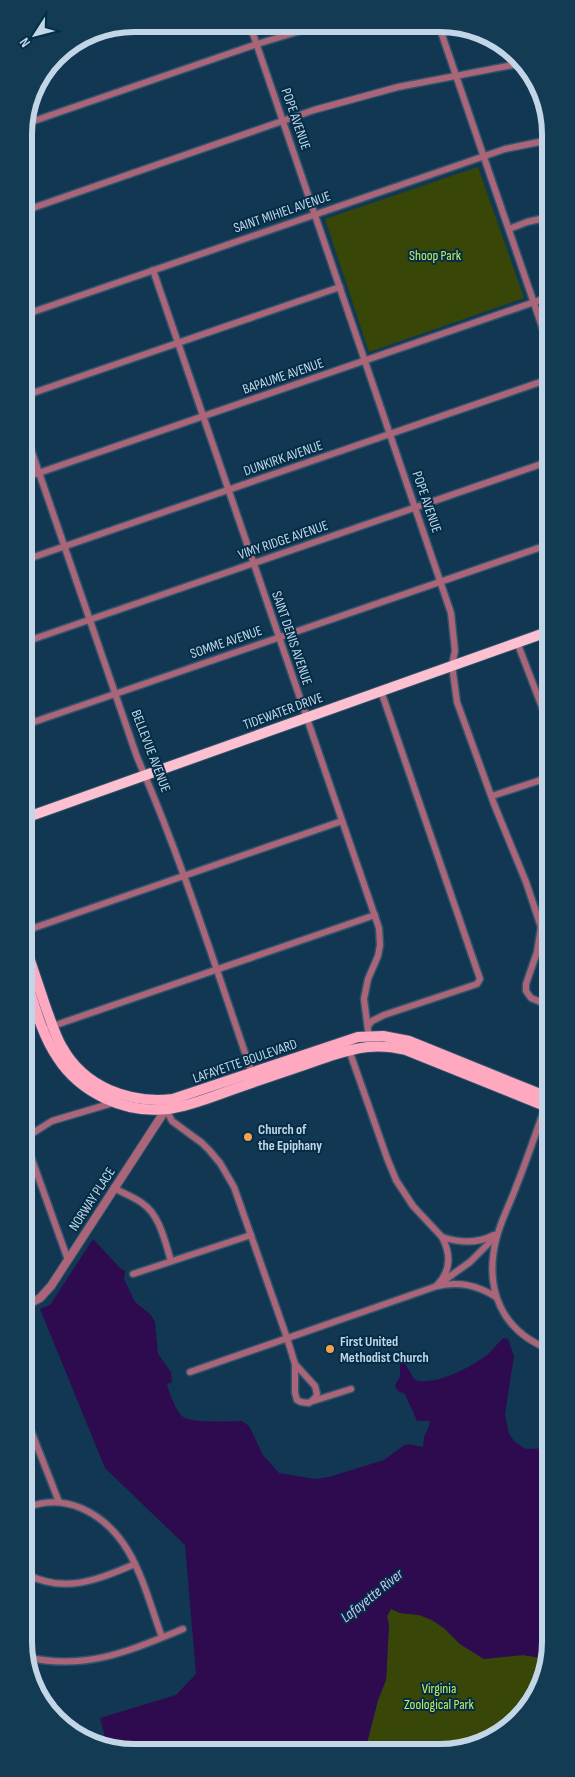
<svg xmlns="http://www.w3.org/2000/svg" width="575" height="1777" viewBox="0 0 575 1777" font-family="'Sofia Sans Condensed',sans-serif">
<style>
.green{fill:#384707}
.water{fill:#2e0b4e}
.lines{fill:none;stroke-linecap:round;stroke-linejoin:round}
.minor-casing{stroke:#31546d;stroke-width:9}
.tertiary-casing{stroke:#31546d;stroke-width:10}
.primary-casing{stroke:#31546d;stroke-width:12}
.trunk-casing{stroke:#31546d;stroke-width:12}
.minor{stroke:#aa6579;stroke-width:6}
.tertiary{stroke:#aa6579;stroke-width:8}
.primary{stroke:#fea9c0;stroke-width:10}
.trunk{stroke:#fcc0d0;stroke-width:10}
.poi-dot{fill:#f8a14b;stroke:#042d47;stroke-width:2}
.labels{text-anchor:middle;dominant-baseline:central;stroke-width:4;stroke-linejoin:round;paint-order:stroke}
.street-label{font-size:14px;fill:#c2d6e7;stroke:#042d47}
.park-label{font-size:14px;fill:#c8ed5e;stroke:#042d47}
.poi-label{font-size:14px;font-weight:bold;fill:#c2d6e7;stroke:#042d47;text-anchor:start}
.water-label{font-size:15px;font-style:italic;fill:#d4c2f2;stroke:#042d47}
.rim{fill:none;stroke:#c2d6e7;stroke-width:6}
</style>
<rect width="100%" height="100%" fill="#113752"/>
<g class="green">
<path d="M 478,167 L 524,298 L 369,352 L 325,219 Z"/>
<path d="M 391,1609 L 400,1613 L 419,1615 L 432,1620 L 445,1629 L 460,1644 L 484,1659 L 523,1655 L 541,1658 L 546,1662 L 524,1716 L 462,1751 L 365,1751 L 378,1700 L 386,1680 L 389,1625 L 387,1616 Z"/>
</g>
<path class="water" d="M 93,1239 L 120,1268 L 125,1271 L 124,1279 L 135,1302 L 151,1315 L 155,1322 L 158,1354 L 171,1372 L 172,1382 L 167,1384 C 169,1392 176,1411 182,1416 C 190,1424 230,1421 242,1421 L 249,1426 L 263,1455 L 279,1473 L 315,1479 L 329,1477 L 384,1460 L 403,1446 L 408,1444 L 423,1447 L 424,1437 L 429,1426 L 430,1421 L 417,1421 L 405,1394 L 398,1391 L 395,1386 C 396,1382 400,1379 400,1375 C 401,1368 398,1365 402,1359 L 415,1380 C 433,1386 468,1369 484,1357 C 492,1352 496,1344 504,1338 L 508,1339 L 514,1356 L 505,1414 L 509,1434 L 515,1442 L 526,1449 L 551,1448 L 551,1649 L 546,1662 L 541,1658 L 523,1655 L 484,1659 L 460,1644 L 445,1629 L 432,1620 L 419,1615 L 400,1613 L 391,1609 L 387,1616 L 389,1625 L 386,1680 L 378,1700 L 365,1751 L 113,1751 L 92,1740 L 93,1736 L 97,1739 L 105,1737 L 100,1718 L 176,1695 L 196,1674 L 185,1545 L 105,1468 L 40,1309 L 50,1305 Z"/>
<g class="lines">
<g class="minor-casing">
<g id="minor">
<path d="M 250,25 L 451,613 L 455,651 L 452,665 L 457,702 L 494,804 L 526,882 L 541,927 L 537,952 L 526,984 L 526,991 L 531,998 L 550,1006"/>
<path d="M 439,26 L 549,347"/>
<path d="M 25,124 L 257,44 L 320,25"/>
<path d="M 24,211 L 314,110 L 398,87 L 523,63"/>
<path d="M 509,229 L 527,222 L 549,217"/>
<path d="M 153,270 L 379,928 L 380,945 L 378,956 L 368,979 L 364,999 L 369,1038"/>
<path d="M 24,315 L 505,149 L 549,140"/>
<path d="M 24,396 L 340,287"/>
<path d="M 24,429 L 137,757 C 182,860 216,969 253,1076"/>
<path d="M 24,478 L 549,297"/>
<path d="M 25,560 L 549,379"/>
<path d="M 25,642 L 550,461"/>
<path d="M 517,642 L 550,728"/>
<path d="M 25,725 L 550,544"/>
<path d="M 492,796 L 550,777"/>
<path d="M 25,931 L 342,821"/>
<path d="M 368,1026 L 372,1021 L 384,1015 L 477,984 L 480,979 L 381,691"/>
<path d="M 50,1027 L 375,915"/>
<path d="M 348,1047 L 387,1158 L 396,1180 L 413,1206 L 442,1237 C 451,1254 451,1271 437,1285"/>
<path d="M 546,1105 C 536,1132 527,1160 516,1187 C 510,1204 500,1222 496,1240 C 484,1290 502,1332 551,1350"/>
<path d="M 166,1109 L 172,1121 L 202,1143 L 209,1150 L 220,1163 L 234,1187 L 287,1338 L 295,1364 L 315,1386 L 317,1394 L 315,1398 L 309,1403 L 301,1402 L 297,1400 L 295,1393 L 295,1364"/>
<path d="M 25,1138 L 52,1121 L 116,1102"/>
<path d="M 25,1140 L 68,1260"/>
<path d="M 114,1188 C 123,1193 134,1197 142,1203 C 160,1215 165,1242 171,1261"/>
<path d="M 442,1237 C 460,1243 477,1244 494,1235"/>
<path d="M 133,1274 L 251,1235"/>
<path d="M 442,1282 L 470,1262 L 497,1235"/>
<path d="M 190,1372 L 437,1286 C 459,1281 477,1285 496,1297"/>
<path d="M 313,1401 L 351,1389"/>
<path d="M 26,1418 L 59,1502"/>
<path d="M 26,1508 C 45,1500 62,1500 81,1508 C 134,1531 144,1589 162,1637"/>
<path d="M 26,1574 C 65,1594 97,1580 135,1564"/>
<path d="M 26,1657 C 85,1671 129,1651 183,1629"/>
</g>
</g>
<g class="tertiary-casing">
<path id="tertiary" d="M 25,1306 L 40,1298 L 51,1286 L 168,1106"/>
</g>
<g class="primary-casing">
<g id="primary">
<path d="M 25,946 C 32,966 39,987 46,1008 C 51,1021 55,1035 62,1047 C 84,1087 129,1104 173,1099 L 358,1037 L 383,1036 L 409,1041 L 550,1098"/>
<path d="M 25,976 C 34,1003 41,1033 57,1057 C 80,1093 125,1114 168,1109 C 191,1106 214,1096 237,1088 C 268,1077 299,1067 330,1056 C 358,1047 377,1043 406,1050 L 550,1108"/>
</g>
</g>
<g class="trunk-casing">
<path id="trunk" d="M 25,818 L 550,631"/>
</g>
<use href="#minor" class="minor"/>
<use href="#tertiary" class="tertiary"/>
<use href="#primary" class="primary"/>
<use href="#trunk" class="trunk"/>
</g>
<g class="poi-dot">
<circle cx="248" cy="1137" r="5"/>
<circle cx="330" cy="1349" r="5"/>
</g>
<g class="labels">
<g class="street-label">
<text transform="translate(296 119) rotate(71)">POPE AVENUE</text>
<text transform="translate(282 212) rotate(-19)">SAINT MIHIEL AVENUE</text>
<text transform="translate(283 376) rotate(-19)">BAPAUME AVENUE</text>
<text transform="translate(283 458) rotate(-19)">DUNKIRK AVENUE</text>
<text transform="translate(427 502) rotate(71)">POPE AVENUE</text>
<text transform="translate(283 540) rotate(-19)">VIMY RIDGE AVENUE</text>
<text transform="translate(292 638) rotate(71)">SAINT DENIS AVENUE</text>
<text transform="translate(226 642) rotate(-19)">SOMME AVENUE</text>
<text transform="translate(283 711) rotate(-20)">TIDEWATER DRIVE</text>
<text transform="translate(151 751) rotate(69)">BELLEVUE AVENUE</text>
<text transform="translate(245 1061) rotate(-19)">LAFAYETTE BOULEVARD</text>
<text transform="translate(92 1199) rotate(-57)">NORWAY PLACE</text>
</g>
<g class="park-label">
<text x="435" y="255">Shoop Park</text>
<text x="439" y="1688">Virginia<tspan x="439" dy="16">Zoological Park</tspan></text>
</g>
<g class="poi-label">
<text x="258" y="1129">Church of<tspan x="258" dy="16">the Epiphany</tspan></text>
<text x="340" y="1341">First United<tspan x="340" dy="16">Methodist Church</tspan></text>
</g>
<g class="water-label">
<text transform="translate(372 1596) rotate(-39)">Lafayette River</text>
</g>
</g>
<path d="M0 0H575V1777H0ZM134 32H440A102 102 0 0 1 542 134V1642A102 102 0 0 1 440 1744H134A102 102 0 0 1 32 1642V134A102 102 0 0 1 134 32Z" fill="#133b54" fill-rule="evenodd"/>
<path class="rim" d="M134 32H440A102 102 0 0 1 542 134V1642A102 102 0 0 1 440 1744H134A102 102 0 0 1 32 1642V134A102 102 0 0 1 134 32Z"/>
<g transform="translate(35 35) rotate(234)" stroke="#042d47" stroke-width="4" paint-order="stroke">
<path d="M0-4L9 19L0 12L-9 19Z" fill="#c2d6e7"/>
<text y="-8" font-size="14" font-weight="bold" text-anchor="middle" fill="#c2d6e7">N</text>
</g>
</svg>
